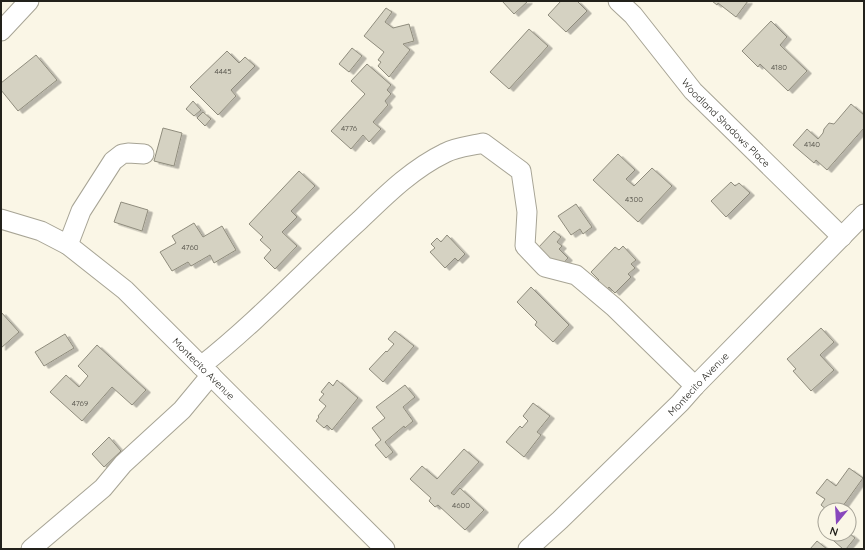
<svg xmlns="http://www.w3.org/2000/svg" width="865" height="550" viewBox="0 0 865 550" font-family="Quicksand,sans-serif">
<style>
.building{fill:#d5d2c2;stroke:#8f8c7d;filter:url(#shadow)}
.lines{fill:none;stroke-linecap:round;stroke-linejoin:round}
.minor-casing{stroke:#a7a495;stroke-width:21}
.minor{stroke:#fff;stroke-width:19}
.labels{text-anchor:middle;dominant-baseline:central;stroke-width:3;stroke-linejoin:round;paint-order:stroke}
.number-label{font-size:8px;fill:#4f4d45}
.street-label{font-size:10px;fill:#22211b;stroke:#faf6e6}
</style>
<defs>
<filter id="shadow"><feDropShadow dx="4.5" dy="2.5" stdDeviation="0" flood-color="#0004"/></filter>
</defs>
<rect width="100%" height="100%" fill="#faf6e6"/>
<g class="building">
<path d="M 502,1 L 528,1 L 514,14 Z"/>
<path d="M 561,1 L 577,1 L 587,11 L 566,32 L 548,15 Z"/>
<path d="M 712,1 L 748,1 L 736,17 L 718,3 L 717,5 Z"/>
<path d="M 386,8 L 392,12 L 385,22 L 393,28 L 409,24 L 414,41 L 403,44 L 410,50 L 389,77 L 378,66 L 381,62 L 378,60 L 384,52 L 364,36 Z"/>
<path d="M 771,21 L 787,37 L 780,45 L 807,71 L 788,91 L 760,64 L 758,67 L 742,51 Z"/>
<path d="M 529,29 L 548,46 L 509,89 L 490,72 Z"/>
<path d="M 352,48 L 362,56 L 349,72 L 339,64 Z"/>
<path d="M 227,51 L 239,63 L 245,57 L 255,66 L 231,90 L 236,96 L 218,115 L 190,87 Z"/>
<path d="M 36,55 L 57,80 L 18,111 L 1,90 L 1,83 Z"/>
<path d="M 367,64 L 391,85 L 387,90 L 391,94 L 385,101 L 388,105 L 373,122 L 381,129 L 369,142 L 363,135 L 351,149 L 331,131 L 365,94 L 351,81 Z"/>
<path d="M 193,101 L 201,110 L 194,116 L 186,109 Z"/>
<path d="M 851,104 L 864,115 L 864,128 L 827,170 L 816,160 L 814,163 L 793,145 L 807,129 L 818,139 L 823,133 L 824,129 L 829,123 L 834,124 Z"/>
<path d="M 203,112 L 211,119 L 205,126 L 197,118 Z"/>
<path d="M 163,128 L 182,133 L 174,166 L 154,161 Z"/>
<path d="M 618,154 L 635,170 L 626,179 L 634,186 L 652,168 L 672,186 L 638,222 L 593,180 Z"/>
<path d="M 299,171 L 315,186 L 291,211 L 297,217 L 282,232 L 297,246 L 275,269 L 264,258 L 271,250 L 260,240 L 263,237 L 249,224 Z"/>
<path d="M 731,182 L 735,186 L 739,183 L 750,193 L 726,217 L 711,201 Z"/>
<path d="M 121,202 L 148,210 L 142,231 L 114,222 Z"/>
<path d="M 576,204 L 592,227 L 583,234 L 580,229 L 571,235 L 558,216 Z"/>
<path d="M 194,223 L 203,237 L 222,226 L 236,250 L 214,263 L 210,255 L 191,266 L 188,262 L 172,271 L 160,252 L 176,243 L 172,236 Z"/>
<path d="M 554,231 L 561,237 L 557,242 L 562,246 L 559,249 L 568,258 L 560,267 L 537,249 Z"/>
<path d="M 447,235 L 465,254 L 458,261 L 455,258 L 445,268 L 430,252 L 435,248 L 431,244 L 437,238 L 441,242 Z"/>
<path d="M 623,246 L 636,260 L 631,264 L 635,268 L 628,274 L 631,277 L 615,293 L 609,287 L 604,292 L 595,283 L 599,280 L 591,272 L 615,247 L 619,250 Z"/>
<path d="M 531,287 L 569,325 L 553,342 L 535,325 L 537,322 L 517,302 Z"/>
<path d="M 1,312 L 19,332 L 1,348 Z"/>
<path d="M 821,328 L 834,342 L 820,355 L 834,370 L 811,391 L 793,371 L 796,369 L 787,359 Z"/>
<path d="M 395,331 L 414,346 L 383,382 L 369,369 L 386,351 L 387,352 L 394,344 L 388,339 Z"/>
<path d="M 65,334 L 74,348 L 44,366 L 35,352 Z"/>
<path d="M 97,345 L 146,390 L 132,405 L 112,387 L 82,421 L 50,392 L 66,375 L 79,387 L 88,376 L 78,366 Z"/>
<path d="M 337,380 L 358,398 L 332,430 L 327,425 L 324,428 L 316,421 L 319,417 L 318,416 L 326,406 L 319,400 L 324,394 L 321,392 L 329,382 L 333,386 Z"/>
<path d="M 405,385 L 415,397 L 403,407 L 413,421 L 405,428 L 404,426 L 385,442 L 393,452 L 386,458 L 375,445 L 381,440 L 372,428 L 385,418 L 376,407 Z"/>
<path d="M 533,403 L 550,416 L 537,432 L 541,435 L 524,457 L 506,442 L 520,426 L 522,428 L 528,421 L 523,416 Z"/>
<path d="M 109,437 L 121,451 L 104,467 L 92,454 Z"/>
<path d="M 464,449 L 479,462 L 451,493 L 454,495 L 460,488 L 484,510 L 465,530 L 438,505 L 435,507 L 429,501 L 431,498 L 410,479 L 422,466 L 437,479 Z"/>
<path d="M 849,468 L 863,478 L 840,510 L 827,510 L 821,505 L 825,499 L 816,493 L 827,479 L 836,486 Z"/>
<path d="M 849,533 L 855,538 L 846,549 L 843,549 L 826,534 L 849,534 Z"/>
<path d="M 817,541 L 827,549 L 810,549 Z"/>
</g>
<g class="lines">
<g class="minor-casing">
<g id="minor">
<path id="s1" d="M 618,1 L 633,15 L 693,91 L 842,237"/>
<path d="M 1,31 L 29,1"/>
<path id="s2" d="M 1,219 L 41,231 L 68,245 L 125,290 L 385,549"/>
<path d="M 68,245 L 81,211 L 113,161 L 122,154 L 128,153 L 144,154"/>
<path d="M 201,366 C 258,321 306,269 360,220 C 386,195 412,169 445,153 C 456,147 471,146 483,143 L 521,171 L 527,212 L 525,246 L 545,267 L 576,275 L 614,307 L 695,386"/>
<path d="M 31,549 L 103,488 L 123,464 L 182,410 L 211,375"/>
<path id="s3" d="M 528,549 L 560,520 L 680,403 L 695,386 L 864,214"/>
</g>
</g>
<use href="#minor" class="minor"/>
</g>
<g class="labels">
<g class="number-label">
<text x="779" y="67">4180</text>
<text x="223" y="71">4445</text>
<text x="349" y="128">4776</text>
<text x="812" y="144">4140</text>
<text x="634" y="199">4300</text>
<text x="190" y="247">4760</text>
<text x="80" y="403">4769</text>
<text x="461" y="505">4600</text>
</g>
<g class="street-label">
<text stroke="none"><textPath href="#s1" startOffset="163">Woodland Shadows Place</textPath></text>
<text stroke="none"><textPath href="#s2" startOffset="256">Montecito Avenue</textPath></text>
<text stroke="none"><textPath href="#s3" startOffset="237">Montecito Avenue</textPath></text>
</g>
</g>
<rect width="865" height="550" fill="none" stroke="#22211b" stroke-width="4"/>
<g transform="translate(837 522) rotate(198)"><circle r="19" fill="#faf6e6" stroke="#a4a195"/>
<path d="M0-3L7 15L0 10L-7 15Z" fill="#8847bc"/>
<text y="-6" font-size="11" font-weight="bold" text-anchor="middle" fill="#22211b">N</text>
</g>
</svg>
